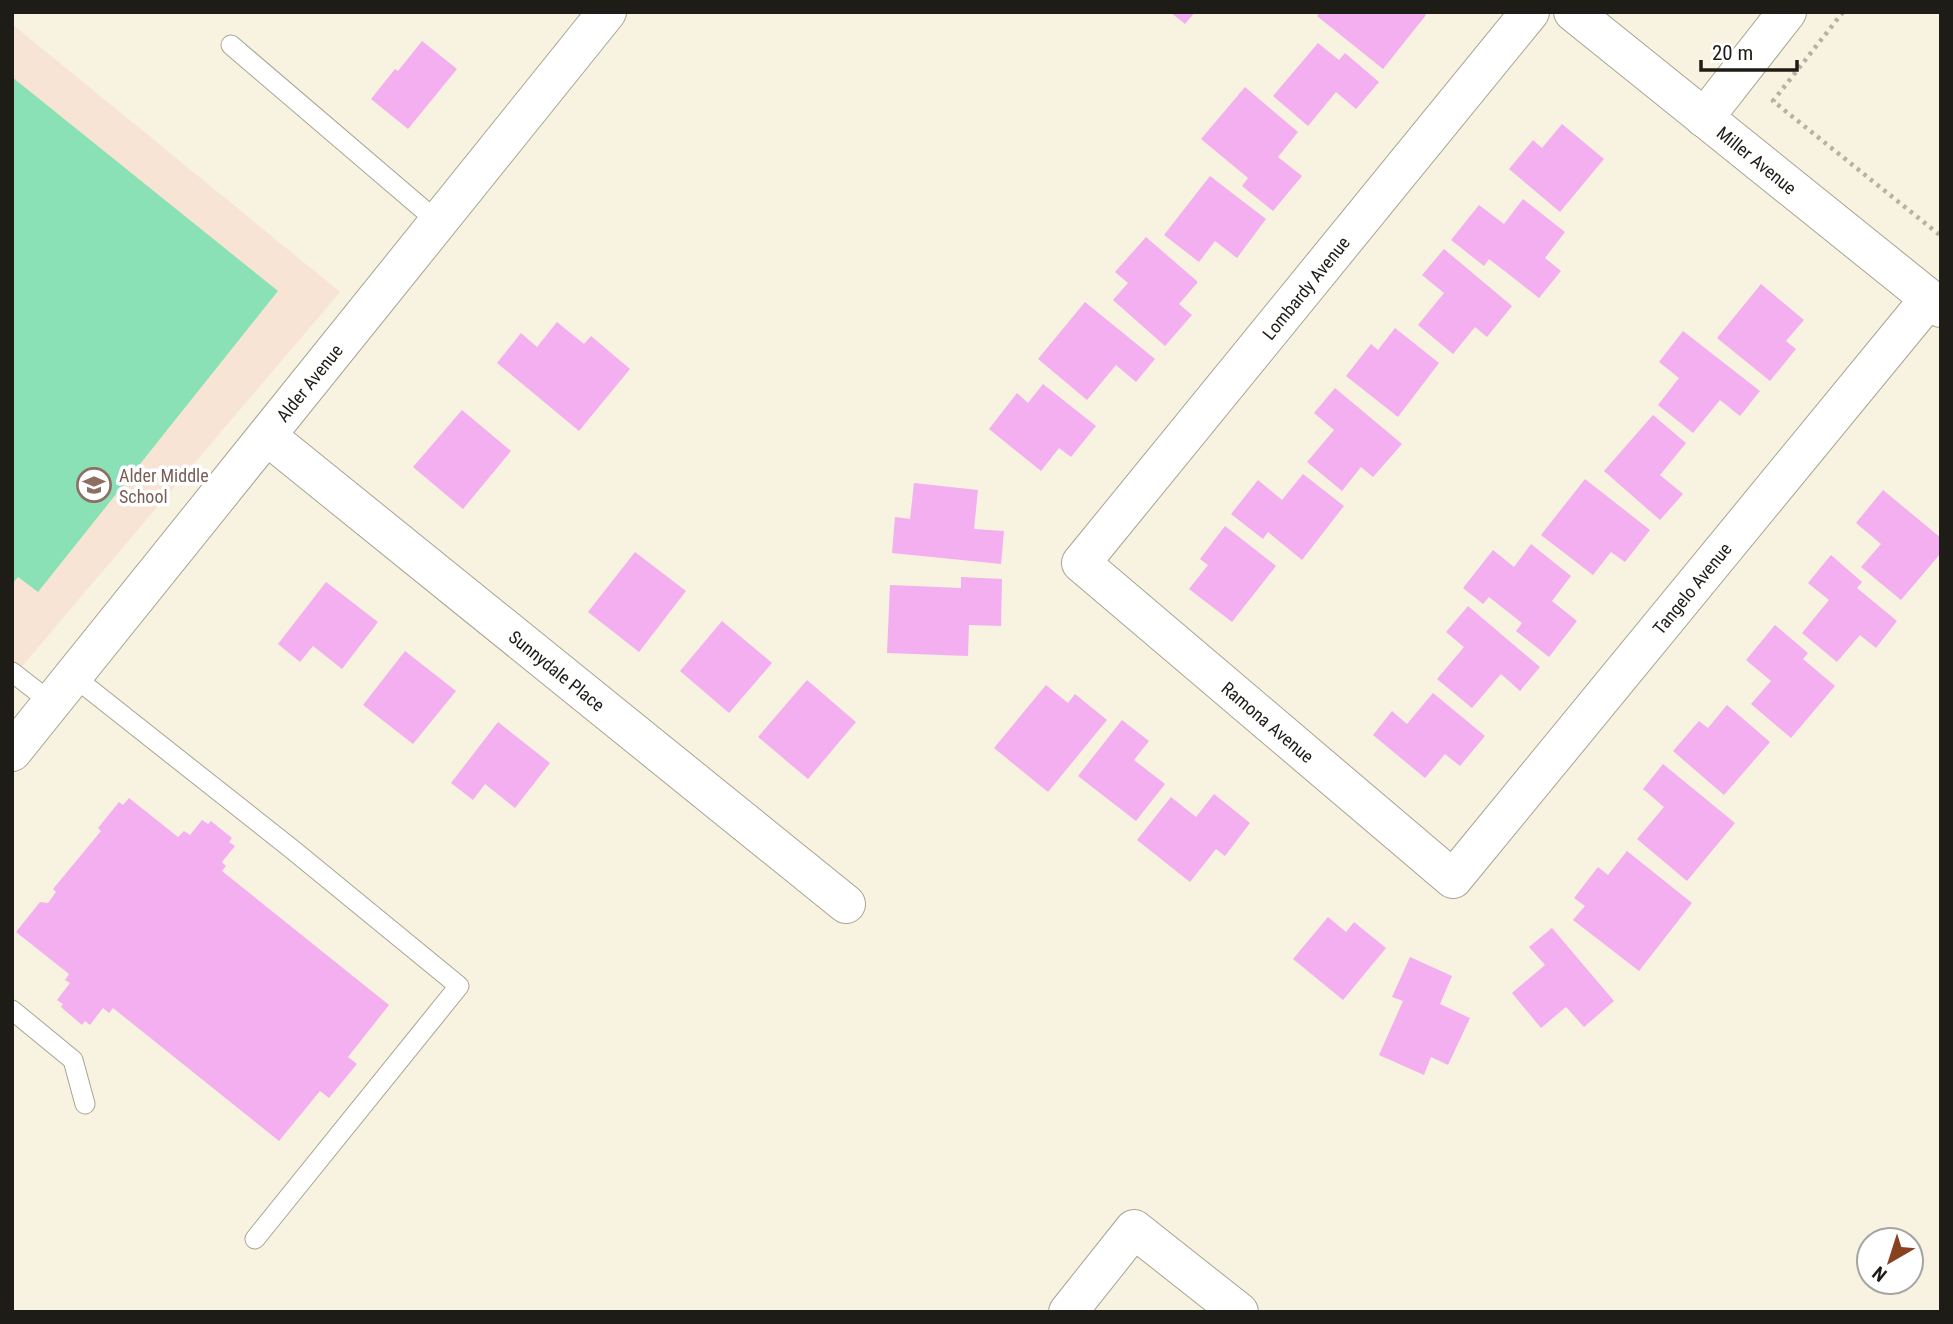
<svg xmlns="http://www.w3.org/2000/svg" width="1953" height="1324" viewBox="0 0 1953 1324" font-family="'Roboto Condensed',sans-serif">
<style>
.education{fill:#f8e4d5}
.green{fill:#8ae1b6}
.building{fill:#f4aff0}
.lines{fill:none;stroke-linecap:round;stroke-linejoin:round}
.service-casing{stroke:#a9a392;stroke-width:21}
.minor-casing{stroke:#a9a392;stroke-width:40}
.tertiary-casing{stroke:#a9a392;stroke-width:40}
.secondary-casing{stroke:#a9a392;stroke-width:40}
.path{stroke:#b6b1a3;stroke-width:4.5;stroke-dasharray:3.5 5;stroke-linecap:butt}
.service{stroke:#fff;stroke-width:19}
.minor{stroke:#fff;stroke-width:38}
.tertiary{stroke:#fff;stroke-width:38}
.secondary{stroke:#fff;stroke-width:38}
.labels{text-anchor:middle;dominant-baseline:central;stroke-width:7;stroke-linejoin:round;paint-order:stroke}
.street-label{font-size:18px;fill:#1e1c16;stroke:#fff}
.education-label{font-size:18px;fill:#785e54;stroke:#fff;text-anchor:start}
</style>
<rect width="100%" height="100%" fill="#f8f2e0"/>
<path class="education" d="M 12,24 L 340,292 L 12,678 Z"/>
<path class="green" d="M 12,77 L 278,291 L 38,592 L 18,577 L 12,584 Z"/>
<g class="building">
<path d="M 1170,12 L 1195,12 L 1185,24 Z"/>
<path d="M 1320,12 L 1422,12 L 1426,15 L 1383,69 L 1317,16 Z"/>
<path d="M 422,41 L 457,69 L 408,129 L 371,99 L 395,69 L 398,71 Z"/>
<path d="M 1318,43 L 1339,60 L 1345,53 L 1379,82 L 1356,109 L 1336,92 L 1308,126 L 1273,96 Z"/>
<path d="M 1245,87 L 1298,132 L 1278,157 L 1302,176 L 1273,211 L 1242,186 L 1248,178 L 1201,139 Z"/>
<path d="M 1562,124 L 1604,159 L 1560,212 L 1509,169 L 1533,140 L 1542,148 Z"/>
<path d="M 1210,176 L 1266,219 L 1237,258 L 1215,241 L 1199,262 L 1164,235 Z"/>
<path d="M 1523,199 L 1565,232 L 1545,258 L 1561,271 L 1539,298 L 1489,259 L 1484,266 L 1451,240 L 1479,205 L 1504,224 Z"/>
<path d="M 1146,237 L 1198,282 L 1179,304 L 1192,315 L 1165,346 L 1113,300 L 1128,283 L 1115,272 Z"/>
<path d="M 1444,249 L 1512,306 L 1487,337 L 1475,327 L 1453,354 L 1418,325 L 1444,293 L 1422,275 Z"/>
<path d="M 1761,284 L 1804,320 L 1786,341 L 1796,349 L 1770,381 L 1717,338 Z"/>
<path d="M 1085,302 L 1155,359 L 1136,382 L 1116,365 L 1087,400 L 1038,359 Z"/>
<path d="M 557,322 L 584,344 L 591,336 L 630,369 L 579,431 L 497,363 L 521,333 L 537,347 Z"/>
<path d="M 1395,328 L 1439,363 L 1398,417 L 1346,376 L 1371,344 L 1378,350 Z"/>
<path d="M 1683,331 L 1760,391 L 1740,416 L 1720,400 L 1693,433 L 1658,405 L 1679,378 L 1659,362 Z"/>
<path d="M 1043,384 L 1096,426 L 1071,457 L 1059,448 L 1041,471 L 989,429 L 1017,393 L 1028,403 Z"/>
<path d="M 1335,388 L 1402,444 L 1373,477 L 1361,467 L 1342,491 L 1307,462 L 1334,430 L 1314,413 Z"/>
<path d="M 462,410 L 511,451 L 463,509 L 413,467 Z"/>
<path d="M 1653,415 L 1686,443 L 1660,475 L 1683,494 L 1660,520 L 1604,471 Z"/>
<path d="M 1303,474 L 1344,506 L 1302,560 L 1268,532 L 1263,539 L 1231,514 L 1258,480 L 1282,500 Z"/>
<path d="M 1585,479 L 1650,530 L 1625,562 L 1611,552 L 1593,575 L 1541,535 Z"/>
<path d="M 914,483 L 978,490 L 974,529 L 1004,531 L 1001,564 L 892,553 L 895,517 L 910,519 Z"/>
<path d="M 1883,490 L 1941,538 L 1941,553 L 1901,600 L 1861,567 L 1881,544 L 1856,523 Z"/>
<path d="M 1225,526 L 1276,566 L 1232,622 L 1189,589 L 1208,565 L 1200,559 Z"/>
<path d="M 1531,544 L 1571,576 L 1552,601 L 1577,621 L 1549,657 L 1516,631 L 1522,623 L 1489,597 L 1483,604 L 1463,588 L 1493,550 L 1514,567 Z"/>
<path d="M 635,552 L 686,591 L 639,652 L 588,612 Z"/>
<path d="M 1831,555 L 1862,582 L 1857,588 L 1897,621 L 1876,648 L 1860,635 L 1837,662 L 1802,633 L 1829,600 L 1808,583 Z"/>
<path d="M 961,577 L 1002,579 L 1001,626 L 969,625 L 968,656 L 887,653 L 890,585 L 961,588 Z"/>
<path d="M 326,582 L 378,622 L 342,669 L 313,646 L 300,662 L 278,644 Z"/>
<path d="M 1468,606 L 1540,667 L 1520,691 L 1501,674 L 1472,708 L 1437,679 L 1464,647 L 1446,632 Z"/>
<path d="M 722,621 L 772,663 L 729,713 L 680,671 Z"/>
<path d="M 1775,625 L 1808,653 L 1803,659 L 1835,686 L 1791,738 L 1751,704 L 1771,681 L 1746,660 Z"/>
<path d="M 405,651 L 456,691 L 413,744 L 363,705 Z"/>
<path d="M 807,680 L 856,722 L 808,779 L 758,737 Z"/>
<path d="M 1046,685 L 1068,703 L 1075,694 L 1107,720 L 1048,792 L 994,748 Z"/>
<path d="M 1433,693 L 1485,736 L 1460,766 L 1445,754 L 1425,778 L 1373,735 L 1392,711 L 1407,724 Z"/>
<path d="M 1727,705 L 1770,742 L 1724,795 L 1673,751 L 1699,721 L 1708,728 Z"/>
<path d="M 1122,720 L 1149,741 L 1134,760 L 1165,784 L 1136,821 L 1078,776 Z"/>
<path d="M 498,722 L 550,763 L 515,808 L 485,784 L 473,800 L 451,783 Z"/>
<path d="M 1663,764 L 1735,823 L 1687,881 L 1637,839 L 1664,807 L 1643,789 Z"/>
<path d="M 1214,794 L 1250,823 L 1225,856 L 1216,849 L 1190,882 L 1137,840 L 1171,797 L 1196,817 Z"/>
<path d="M 129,798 L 178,837 L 184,831 L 190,835 L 202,820 L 208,824 L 211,821 L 232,838 L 229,842 L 235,846 L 222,862 L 226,866 L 222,871 L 389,1005 L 348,1057 L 357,1064 L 329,1098 L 320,1091 L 279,1141 L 113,1008 L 109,1013 L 103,1008 L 90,1025 L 85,1021 L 82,1025 L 61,1007 L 63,1004 L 57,1000 L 70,983 L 65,980 L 69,974 L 16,932 L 40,902 L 48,903 L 56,892 L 53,889 L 101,831 L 98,828 L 119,802 L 123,805 Z"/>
<path d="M 1627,851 L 1692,903 L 1639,971 L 1573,920 L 1585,906 L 1574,898 L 1598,867 L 1608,875 Z"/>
<path d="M 1328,917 L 1346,932 L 1354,922 L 1386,948 L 1343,1000 L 1293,959 Z"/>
<path d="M 1552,928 L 1614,1001 L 1584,1027 L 1566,1007 L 1541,1028 L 1512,993 L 1545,965 L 1529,947 Z"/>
<path d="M 1410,957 L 1452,976 L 1440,1004 L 1470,1018 L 1448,1065 L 1431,1057 L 1424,1075 L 1379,1055 L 1403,1001 L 1392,997 Z"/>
</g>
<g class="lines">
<g class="service-casing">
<g id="service">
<path d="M 231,45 L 438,222"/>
<path d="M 12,672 L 52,703"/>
<path d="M 73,676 L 293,850 L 459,986 L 255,1239"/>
<path d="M 12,1010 L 73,1060 L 85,1104"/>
</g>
</g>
<g class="minor-casing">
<g id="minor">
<path id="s1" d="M 1530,12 L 1081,563 L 1453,879 L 1929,299"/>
<path d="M 1704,118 L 1787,12"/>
<path id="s2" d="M 267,436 L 846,904"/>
<path d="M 1068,1312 L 1134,1229 L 1239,1312"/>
</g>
</g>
<g class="tertiary-casing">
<g id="tertiary">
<path id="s3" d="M 1573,12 L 1941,308"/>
</g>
</g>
<g class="secondary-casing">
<g id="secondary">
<path id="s4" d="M 12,752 L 607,12"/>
</g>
</g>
<path class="path" d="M 1843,12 L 1773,101 L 1941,236"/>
<use href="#service" class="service"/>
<use href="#minor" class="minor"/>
<use href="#tertiary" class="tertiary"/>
<use href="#secondary" class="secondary"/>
</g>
<defs>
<g id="school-ring" transform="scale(1.75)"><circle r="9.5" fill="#fff" stroke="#8d6e63" stroke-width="1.5"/><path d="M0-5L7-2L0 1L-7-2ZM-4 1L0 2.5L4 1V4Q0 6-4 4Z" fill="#8d6e63"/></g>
</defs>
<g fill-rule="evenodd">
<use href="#school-ring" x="94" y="485"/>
</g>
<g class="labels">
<g class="street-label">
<text stroke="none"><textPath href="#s3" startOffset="236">Miller Avenue</textPath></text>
<text transform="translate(1306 288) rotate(-51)">Lombardy Avenue</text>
<text stroke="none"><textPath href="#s4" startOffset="474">Alder Avenue</textPath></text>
<text stroke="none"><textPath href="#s1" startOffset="1575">Tangelo Avenue</textPath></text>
<text stroke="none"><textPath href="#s2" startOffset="373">Sunnydale Place</textPath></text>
<text stroke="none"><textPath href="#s1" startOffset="956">Ramona Avenue</textPath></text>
</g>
<g class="education-label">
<text x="119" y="475">Alder Middle<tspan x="119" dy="21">School</tspan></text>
</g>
</g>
<rect width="1953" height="1324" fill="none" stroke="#1e1c16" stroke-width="28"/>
<g transform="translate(1890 1261) rotate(219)"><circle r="33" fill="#ffffff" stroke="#a5a4a2" stroke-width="2"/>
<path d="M0-5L12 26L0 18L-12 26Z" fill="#894120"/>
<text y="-10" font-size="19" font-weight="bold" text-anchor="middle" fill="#1e1c16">N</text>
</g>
<path d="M1701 60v10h96v-10" fill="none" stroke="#1e1c16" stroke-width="3.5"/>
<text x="1712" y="60" font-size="21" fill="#1e1c16" stroke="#ffffff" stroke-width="5" paint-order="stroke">20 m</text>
</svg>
